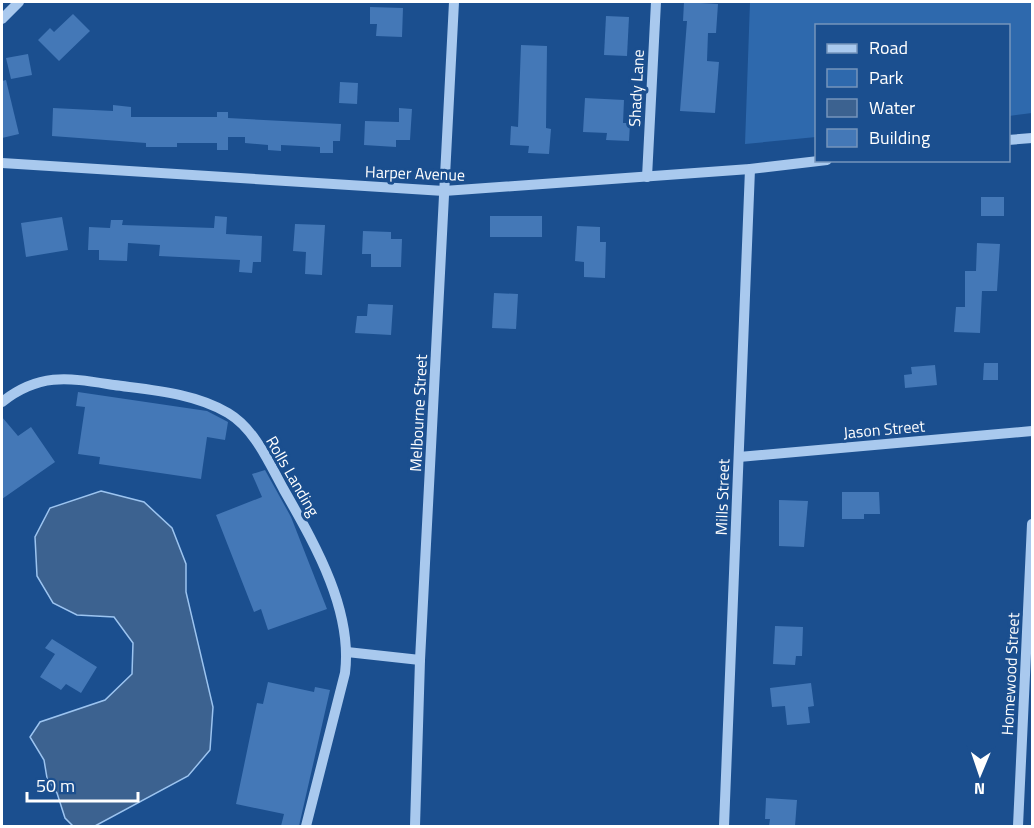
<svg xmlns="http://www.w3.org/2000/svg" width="1034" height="828" viewBox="0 0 1034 828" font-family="'Titillium Web',sans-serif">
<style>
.green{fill:#2e69ad}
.water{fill:#3c6290;stroke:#9cc4f0;stroke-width:1.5}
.building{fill:#4478b7}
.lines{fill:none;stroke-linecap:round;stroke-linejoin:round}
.minor{stroke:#a9c9ee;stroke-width:10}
.labels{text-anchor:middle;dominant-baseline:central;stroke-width:6;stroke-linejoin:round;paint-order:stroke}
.street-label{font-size:16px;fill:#fff;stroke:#1b4f8f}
</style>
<rect width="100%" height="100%" fill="#1b4f8f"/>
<path class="green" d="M 750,2 L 1032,2 L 1032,113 L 1009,116 L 1008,26 L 816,26 L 816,137 L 745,144 Z"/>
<path class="water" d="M 101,491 L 144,502 L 172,528 L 186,564 L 186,592 L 213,707 L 210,750 L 188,776 L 95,826 L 73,826 L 65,818 L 57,793 L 47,778 L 44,760 L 30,737 L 40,722 L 105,700 L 132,674 L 133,643 L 114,617 L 77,615 L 53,603 L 37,576 L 35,537 L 50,508 Z"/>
<g class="building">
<path d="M 684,2 L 718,4 L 716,33 L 708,33 L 707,61 L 719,62 L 715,113 L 680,111 L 687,21 L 683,21 Z"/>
<path d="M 370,7 L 403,8 L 402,37 L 376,36 L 377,24 L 370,24 Z"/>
<path d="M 73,14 L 90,31 L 59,61 L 38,40 L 50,28 L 54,32 Z"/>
<path d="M 606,16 L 629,17 L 627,56 L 604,55 Z"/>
<path d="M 521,45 L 547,46 L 546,128 L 551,129 L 549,154 L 528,153 L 529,146 L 510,145 L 511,126 L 518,127 Z"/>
<path d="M 28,54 L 32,75 L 11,79 L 6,58 Z"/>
<path d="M 6,80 L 19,134 L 2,138 L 2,81 Z"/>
<path d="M 340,82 L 358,83 L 357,104 L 339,103 Z"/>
<path d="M 585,98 L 624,100 L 623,123 L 630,123 L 629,141 L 606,140 L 607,133 L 583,132 Z"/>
<path d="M 113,105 L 131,107 L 131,117 L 217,117 L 217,112 L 228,112 L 228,118 L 341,124 L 340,141 L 333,141 L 333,153 L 320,153 L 320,147 L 281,145 L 281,151 L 268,150 L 268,145 L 245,143 L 245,137 L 228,137 L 228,150 L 217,150 L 217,143 L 177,143 L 177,147 L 146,147 L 146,143 L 52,136 L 53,108 L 113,111 Z"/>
<path d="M 399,108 L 412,109 L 410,140 L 396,140 L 396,147 L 364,145 L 365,121 L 399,122 Z"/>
<rect x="981" y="197" width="23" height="19"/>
<path d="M 215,216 L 227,217 L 226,234 L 262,236 L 261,262 L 253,262 L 252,273 L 239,272 L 240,260 L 159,256 L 160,245 L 128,243 L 127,261 L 99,260 L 99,250 L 88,250 L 89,227 L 110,228 L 111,220 L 123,220 L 122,225 L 214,228 Z"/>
<rect x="490" y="216" width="52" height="21"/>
<path d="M 62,217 L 68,250 L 26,257 L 21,223 Z"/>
<path d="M 295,224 L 325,225 L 322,275 L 305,274 L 306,252 L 293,251 Z"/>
<path d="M 577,226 L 600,227 L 600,242 L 606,242 L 605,278 L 584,277 L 584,262 L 575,261 Z"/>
<path d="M 363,231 L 391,232 L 391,239 L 402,239 L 401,267 L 371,267 L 371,254 L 362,254 Z"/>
<path d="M 977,243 L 1000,244 L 997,291 L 982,291 L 980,333 L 954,332 L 956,307 L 965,307 L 965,271 L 976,271 Z"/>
<path d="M 494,293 L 518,294 L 516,329 L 492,328 Z"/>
<path d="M 368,304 L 393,305 L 391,335 L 355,333 L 357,316 L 367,316 Z"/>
<path d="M 984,363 L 998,363 L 998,380 L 983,380 Z"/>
<path d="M 935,365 L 937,385 L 905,388 L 904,375 L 912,374 L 911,367 Z"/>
<path d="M 78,392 L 207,411 L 228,422 L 225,440 L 207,437 L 201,479 L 99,464 L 100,457 L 78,454 L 85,407 L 76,406 Z"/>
<path d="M 2,417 L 18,436 L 31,427 L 55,462 L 2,499 Z"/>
<path d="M 265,470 L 291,517 L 327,609 L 268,630 L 261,609 L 254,612 L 216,515 L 262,497 L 252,474 Z"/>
<path d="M 842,492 L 879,492 L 880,514 L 864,514 L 864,519 L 842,519 Z"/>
<path d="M 779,500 L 808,501 L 804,547 L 779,546 Z"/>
<path d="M 775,626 L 803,627 L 802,656 L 796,656 L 795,665 L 773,664 Z"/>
<path d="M 52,639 L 97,667 L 81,693 L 66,684 L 61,690 L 40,677 L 55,654 L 45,648 Z"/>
<path d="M 268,682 L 314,692 L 315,687 L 330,690 L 299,826 L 281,826 L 284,814 L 236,804 L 257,703 L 263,704 Z"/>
<path d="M 811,683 L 814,706 L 808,707 L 810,723 L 787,725 L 785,706 L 772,707 L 770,688 Z"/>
<path d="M 766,798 L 797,800 L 795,826 L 769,826 L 770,819 L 765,819 Z"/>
</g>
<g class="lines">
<g class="minor">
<path d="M 2,19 L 19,2"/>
<path d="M 1008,140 L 1032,138"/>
<path d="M 2,163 L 444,191 L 750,169 L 827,160"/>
<path d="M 647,177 L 656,2"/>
<path d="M 2,402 C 40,372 69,378 114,385 C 151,390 195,393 228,413 C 255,429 269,463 284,490 C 314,543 353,609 345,673 L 306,826"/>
<path d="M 739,457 L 1032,431"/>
<path d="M 347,652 L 420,660"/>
<path d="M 415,826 L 420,660 L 454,2"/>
<path d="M 724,826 L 750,169"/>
<path d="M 1018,826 L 1032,524"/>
</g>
</g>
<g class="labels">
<g class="street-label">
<text transform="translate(636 88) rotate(-87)">Shady Lane</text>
<text transform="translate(415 173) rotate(2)">Harper Avenue</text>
<text transform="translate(418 413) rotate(-87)">Melbourne Street</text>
<text transform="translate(884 429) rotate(-5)">Jason Street</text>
<text transform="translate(293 476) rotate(60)">Rolls Landing</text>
<text transform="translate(722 497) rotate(-88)">Mills Street</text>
<text transform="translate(1010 674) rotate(-87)">Homewood Street</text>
</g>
</g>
<rect width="1034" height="828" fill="none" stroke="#ffffff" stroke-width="6"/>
<rect x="815" y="24" width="195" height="138" fill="#1b4f8f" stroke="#7695bc" stroke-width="1.5"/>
<rect x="827" y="44" width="30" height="9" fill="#a9c9ee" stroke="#7695bc" stroke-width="1.5"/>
<text x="869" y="54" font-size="18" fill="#ffffff">Road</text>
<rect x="827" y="69" width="30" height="18" fill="#2e69ad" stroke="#7695bc" stroke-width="1.5"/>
<text x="869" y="84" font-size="18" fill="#ffffff">Park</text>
<rect x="827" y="99" width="30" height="18" fill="#3c6290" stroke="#7695bc" stroke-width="1.5"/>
<text x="869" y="114" font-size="18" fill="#ffffff">Water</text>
<rect x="827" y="129" width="30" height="18" fill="#4478b7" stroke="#7695bc" stroke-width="1.5"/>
<text x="869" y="144" font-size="18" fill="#ffffff">Building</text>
<g transform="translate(980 774) rotate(182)" stroke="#1b4f8f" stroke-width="4.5" paint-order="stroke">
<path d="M0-4.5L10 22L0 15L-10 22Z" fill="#ffffff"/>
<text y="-9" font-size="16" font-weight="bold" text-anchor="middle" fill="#ffffff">N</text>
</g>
<path d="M27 792v9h111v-9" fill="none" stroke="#ffffff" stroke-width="3"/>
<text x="36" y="792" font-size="18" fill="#ffffff" stroke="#1b4f8f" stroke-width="4.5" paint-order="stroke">50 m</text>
</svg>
